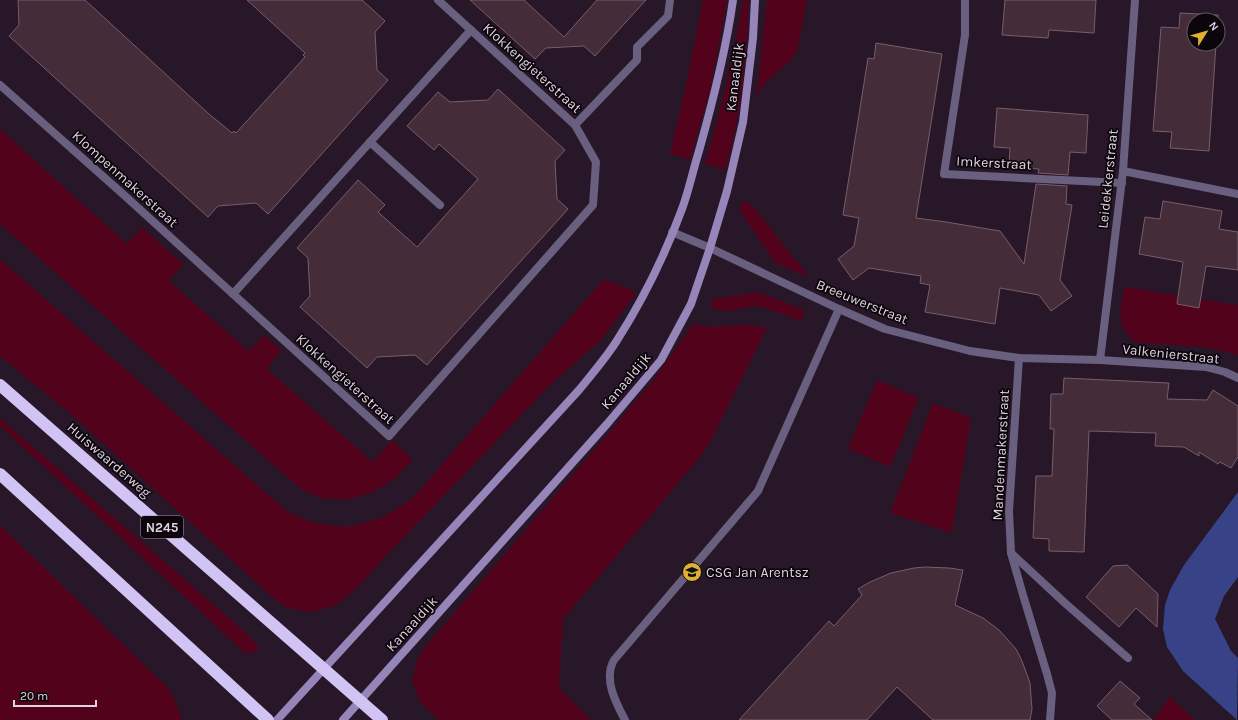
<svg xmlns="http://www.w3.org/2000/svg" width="1238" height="720" viewBox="0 0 1238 720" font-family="Karla,sans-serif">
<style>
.green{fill:#52021a}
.water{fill:#384286}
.building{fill:#452c39;stroke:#795d6a}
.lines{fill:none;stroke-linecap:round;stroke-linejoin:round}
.lane{stroke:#695f7f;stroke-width:8}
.street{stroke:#695f7f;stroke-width:8}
.secondary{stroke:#9585b8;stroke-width:8}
.highway{stroke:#d1c3f3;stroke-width:12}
.labels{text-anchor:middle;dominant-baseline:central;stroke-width:3.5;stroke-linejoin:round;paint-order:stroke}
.shield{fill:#0c060c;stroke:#a096a0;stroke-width:1}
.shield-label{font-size:13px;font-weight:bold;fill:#dfd4e0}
.street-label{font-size:14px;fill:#dfd4e0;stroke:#0c060c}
.poi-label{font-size:14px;fill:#dfd4e0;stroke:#0c060c;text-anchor:start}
</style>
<rect width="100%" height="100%" fill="#271729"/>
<g class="green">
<path d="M 703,0 L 727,0 L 711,86 L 690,160 L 670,154 L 685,89 Z"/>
<path d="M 743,0 L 749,0 C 746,57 742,114 725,170 L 705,164 C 721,110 734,56 743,0 Z"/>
<path d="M 767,0 L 807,0 L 797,52 L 788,63 L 766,82 L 759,92 L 756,102 Z"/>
<path d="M 0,129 L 127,244 L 142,227 L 183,264 L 169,281 L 249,351 L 264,335 L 281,350 L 267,369 L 373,462 L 392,440 L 413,459 L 396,478 L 372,493 L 346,500 L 320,498 L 302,490 L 0,224 Z"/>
<path d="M 742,201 L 748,203 L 756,210 L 807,274 L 806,276 L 775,263 L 740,211 Z"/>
<path d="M 0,259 L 288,512 L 314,523 L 348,527 L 383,517 L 413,498 L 604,279 L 628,288 L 636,293 L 602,339 L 549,386 L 388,554 L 359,586 L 345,598 L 334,606 L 311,612 L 287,608 L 271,596 L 81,423 L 0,356 Z"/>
<path d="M 1124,287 L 1238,305 L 1238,355 L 1209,348 L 1134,342 L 1123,328 L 1120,314 Z"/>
<path d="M 757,292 L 805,310 L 801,321 L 763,307 L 756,306 L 726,311 L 718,310 L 711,307 L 713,299 Z"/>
<path d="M 694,323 C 713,330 726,325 745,325 C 752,325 760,327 767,328 L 709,444 L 697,461 L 563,619 L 559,688 L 591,720 L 439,720 L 420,702 L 412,681 L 417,660 L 426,646 L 652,382 Z"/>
<path d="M 877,380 L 919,398 L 890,467 L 848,449 Z"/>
<path d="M 933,403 L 971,418 L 952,533 L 890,513 Z"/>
<path d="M 0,418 L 244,631 L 258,645 L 257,651 L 246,654 L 0,426 Z"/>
<path d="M 0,525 L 164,684 L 173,695 L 182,720 L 0,720 Z"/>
<path d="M 1170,697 L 1195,720 L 1153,720 Z"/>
</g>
<path class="water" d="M 1238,492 L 1238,577 L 1224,596 L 1215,619 L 1231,651 L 1238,658 L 1237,720 L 1183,671 L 1167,647 L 1163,629 L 1165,605 L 1170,590 L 1184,565 Z"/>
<g class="building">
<path d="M 18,0 L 85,0 L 209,114 L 232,133 L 234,131 L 236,133 L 305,57 L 303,55 L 305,53 L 247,0 L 362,0 L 385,21 L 375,32 L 377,70 L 388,80 L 268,214 L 256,203 L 218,206 L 208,217 L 9,36 L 19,25 Z"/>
<path d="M 470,0 L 524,0 L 564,37 L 597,0 L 646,0 L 595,56 L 584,46 L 546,48 L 535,59 Z"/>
<path d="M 1005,0 L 1096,0 L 1094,33 L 1049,30 L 1048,38 L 1002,35 Z"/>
<path d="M 1180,13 L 1218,15 L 1218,20 L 1194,20 L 1194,44 L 1216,44 L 1209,151 L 1170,148 L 1172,132 L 1153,131 L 1161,27 L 1179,28 Z"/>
<path d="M 876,43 L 942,54 L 916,218 L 946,222 L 1000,231 L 1024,264 L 1036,184 L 1067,186 L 1066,204 L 1072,205 L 1060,280 L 1072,296 L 1051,311 L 1039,295 L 1000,288 L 995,324 L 925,312 L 930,285 L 920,283 L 921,276 L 869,268 L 853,280 L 838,259 L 854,246 L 859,218 L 843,215 L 868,58 L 874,59 Z"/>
<path d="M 498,89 L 565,150 L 555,161 L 557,199 L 568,209 L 427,365 L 415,355 L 377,357 L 367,368 L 300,307 L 310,296 L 308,258 L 297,248 L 358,180 L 385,205 L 378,212 L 417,247 L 478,179 L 439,144 L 434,150 L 407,126 L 438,92 L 450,102 L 488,100 Z"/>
<path d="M 997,108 L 1088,115 L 1086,153 L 1070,152 L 1068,175 L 1038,173 L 1039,169 L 1009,167 L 1010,148 L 994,147 Z"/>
<path d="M 1163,201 L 1222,211 L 1219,229 L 1238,232 L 1238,270 L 1206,266 L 1199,308 L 1177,304 L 1183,262 L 1139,254 L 1145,217 L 1160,219 Z"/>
<path d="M 1064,378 L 1169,383 L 1167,399 L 1207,400 L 1213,390 L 1238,406 L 1238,457 L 1231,468 L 1220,462 L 1218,464 L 1199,452 L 1199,456 L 1184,447 L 1155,446 L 1156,433 L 1089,431 L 1084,552 L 1049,551 L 1049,539 L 1033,538 L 1036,476 L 1052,476 L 1054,429 L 1050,429 L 1051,394 L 1063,394 Z"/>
<path d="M 1127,565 L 1158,594 L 1157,627 L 1136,608 L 1119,627 L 1086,597 L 1113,566 Z"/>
<path d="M 925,567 L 949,568 L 963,570 L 955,605 L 983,618 L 999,630 L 1016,649 L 1022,661 L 1030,683 L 1032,709 L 1030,720 L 933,720 L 897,687 L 867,720 L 739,720 L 829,621 L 834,626 L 862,595 L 858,589 L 870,582 L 891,573 L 914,568 Z"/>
<path d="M 1120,681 L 1140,698 L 1134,704 L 1152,720 L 1112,720 L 1097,706 Z"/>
</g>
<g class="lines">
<g class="lane">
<path d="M 1011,553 L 1023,595 L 1047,674 L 1052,693 L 1050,720"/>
<path d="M 625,720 C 616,703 603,679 614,660 L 758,491 L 839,309"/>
</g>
<g class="street">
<path d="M 438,0 L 575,125 L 637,60 L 637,47 L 668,16 L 670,0"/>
<path d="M 965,0 L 965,35 L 944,174 L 1122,183"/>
<path d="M 471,30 L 233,294 L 389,436 L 593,205 L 596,162 L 575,125"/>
<path d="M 0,85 L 124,195 L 233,294"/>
<path d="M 370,142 L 440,205"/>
<path d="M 1123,171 L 1238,194"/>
<path d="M 672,232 L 710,248 L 839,309 L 885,329 L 970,351 L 1019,358 L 1100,360 L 1206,367 L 1225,372 L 1238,378"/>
<path d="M 1019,358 L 1009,511 L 1011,553 L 1066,604 L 1128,658"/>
<path d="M 1100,360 L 1123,171 L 1135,0"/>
</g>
<g class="secondary">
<path d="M 277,720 L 579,390 C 592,374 605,359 616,342 C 643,300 665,255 682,209 C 689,190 693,170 699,151 C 713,101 726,51 733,0"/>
<path d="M 343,720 L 607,424 L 661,360 L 691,304 L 710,248 L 727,191 L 743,122 L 753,38 L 755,0"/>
</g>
<g class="highway">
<path d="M 0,385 L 382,720"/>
<path d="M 0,474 L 268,720"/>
</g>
</g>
<defs>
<g id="school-disc" transform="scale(1)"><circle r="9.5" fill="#dfb034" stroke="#0c060c"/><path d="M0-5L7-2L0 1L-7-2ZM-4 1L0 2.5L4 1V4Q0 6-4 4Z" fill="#111"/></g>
</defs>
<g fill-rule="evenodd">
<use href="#school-disc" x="692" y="572"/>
</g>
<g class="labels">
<rect class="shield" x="141" y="516" width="42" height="22" rx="3"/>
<g class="shield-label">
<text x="162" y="527">N245</text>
</g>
<g class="street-label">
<text transform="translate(532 68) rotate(42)">Klokkengieterstraat</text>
<text transform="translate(735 77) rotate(-83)">Kanaaldijk</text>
<text transform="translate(994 163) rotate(3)">Imkerstraat</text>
<text transform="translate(125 179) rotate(42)">Klompenmakerstraat</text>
<text transform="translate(1108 179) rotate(-84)">Leidekkerstraat</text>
<text transform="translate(862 302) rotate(22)">Breeuwerstraat</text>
<text transform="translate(1171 354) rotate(6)">Valkenierstraat</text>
<text transform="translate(345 379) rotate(42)">Klokkengieterstraat</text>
<text transform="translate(626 381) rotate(-50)">Kanaaldijk</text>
<text transform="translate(1001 455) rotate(-87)">Mandenmakerstraat</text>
<text transform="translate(109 460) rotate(41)">Huiswaarderweg</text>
<text transform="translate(412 624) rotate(-48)">Kanaaldijk</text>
</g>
<g class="poi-label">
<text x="706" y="572">CSG Jan Arentsz</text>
</g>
</g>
<g transform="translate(1206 32) rotate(53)"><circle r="19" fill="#0c060c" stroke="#605861"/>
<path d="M0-3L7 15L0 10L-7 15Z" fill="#dfb034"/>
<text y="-6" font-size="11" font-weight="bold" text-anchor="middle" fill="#dfd4e0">N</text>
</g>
<path d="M14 700v6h82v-6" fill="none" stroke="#dfd4e0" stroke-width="2"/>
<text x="20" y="700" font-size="12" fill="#dfd4e0" stroke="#0c060c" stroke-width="3" paint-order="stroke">20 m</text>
</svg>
